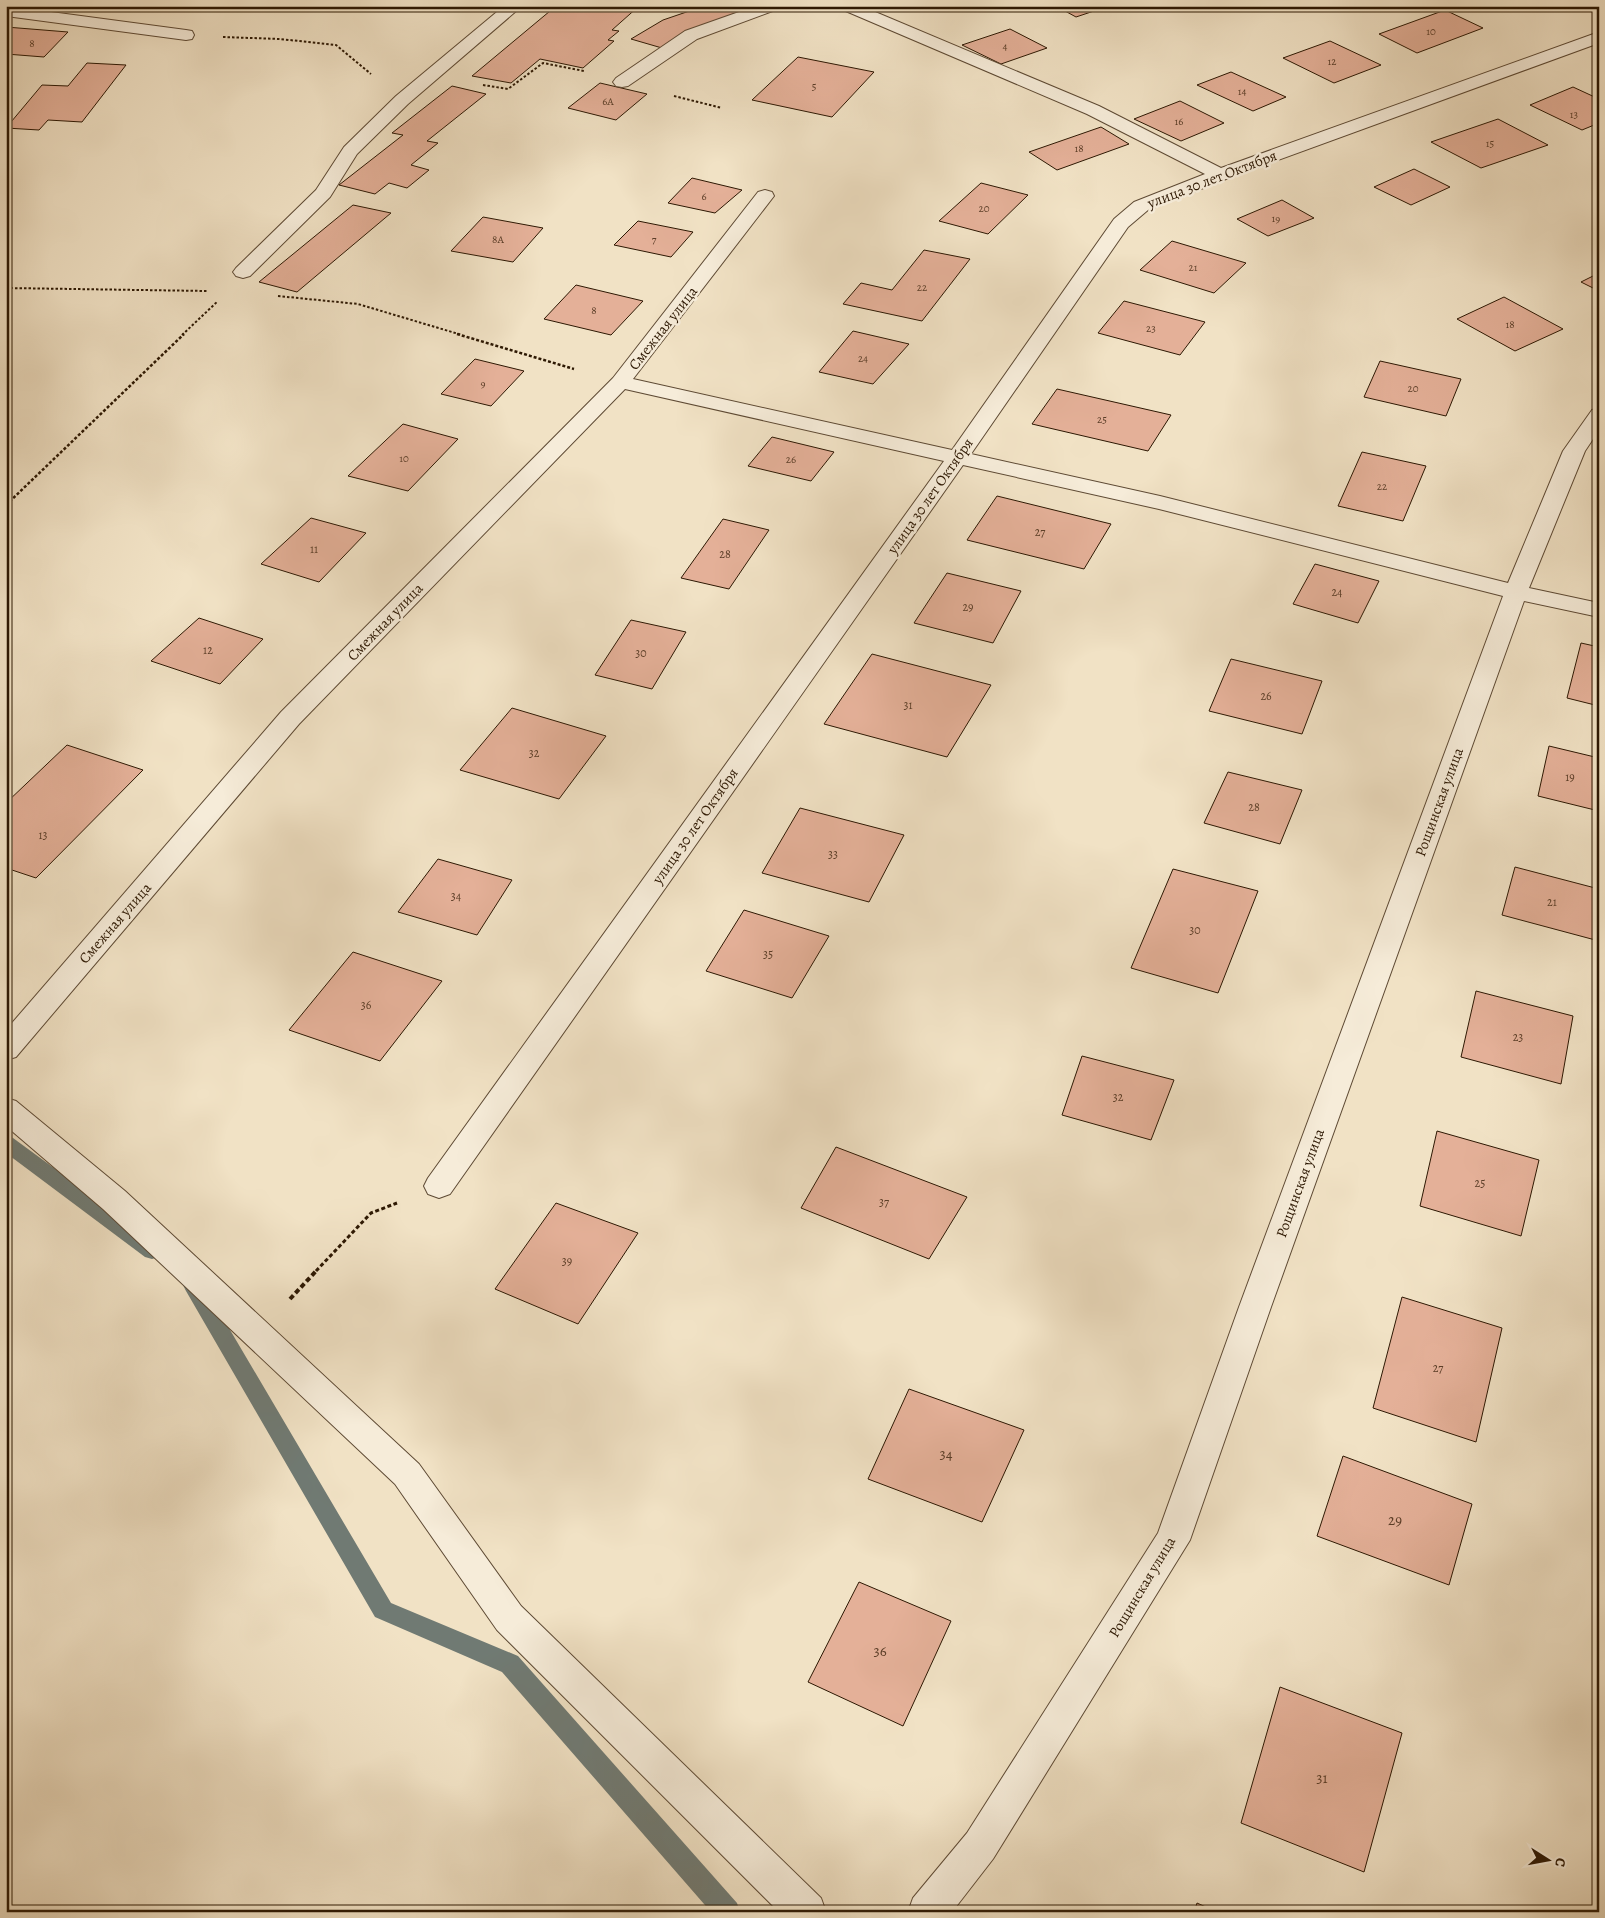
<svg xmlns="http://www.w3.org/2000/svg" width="1605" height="1918" viewBox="0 0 1605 1918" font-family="Alegreya,serif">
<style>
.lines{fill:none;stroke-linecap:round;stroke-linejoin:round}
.stream{fill:#707a73;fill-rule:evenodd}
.building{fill:#e4b098;stroke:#2d1803}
.minor-casing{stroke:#5e4a34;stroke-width:2}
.path-far3{stroke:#2d1803;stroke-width:2;stroke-dasharray:2.5 2;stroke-linecap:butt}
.path-far2{stroke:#2d1803;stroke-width:2.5;stroke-dasharray:3 2;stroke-linecap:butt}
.path-far1{stroke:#2d1803;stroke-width:3;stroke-dasharray:4 2.5;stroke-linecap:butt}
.path{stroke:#2d1803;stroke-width:4;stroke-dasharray:5 3;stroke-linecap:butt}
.minor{fill:#f6ecd9;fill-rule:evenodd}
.labels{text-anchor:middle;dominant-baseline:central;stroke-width:5;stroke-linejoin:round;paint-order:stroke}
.far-number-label{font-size:11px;fill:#5b3e28}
.number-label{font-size:12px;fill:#5b3e28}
.street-label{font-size:15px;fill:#2d1803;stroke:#f6ecd9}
.near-number-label{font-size:15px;fill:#5b3e28}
</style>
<rect width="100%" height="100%" fill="#f1e2c5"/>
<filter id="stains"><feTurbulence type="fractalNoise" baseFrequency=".004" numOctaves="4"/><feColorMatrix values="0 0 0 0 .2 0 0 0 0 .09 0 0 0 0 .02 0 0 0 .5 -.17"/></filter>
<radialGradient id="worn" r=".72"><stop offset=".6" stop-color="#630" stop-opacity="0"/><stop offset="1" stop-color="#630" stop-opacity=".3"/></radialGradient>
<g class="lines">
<g class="stream">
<path d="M 6,1136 L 13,1138 L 159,1245 L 162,1251 L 159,1257 L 152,1259 L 145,1257 L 6,1153 Z"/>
<path d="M 193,1277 L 200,1279 L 391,1603 L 518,1656 L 737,1903 L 740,1912 L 711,1912 L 502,1672 L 375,1617 L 186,1291 L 183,1285 L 186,1279 Z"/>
</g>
</g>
<g class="building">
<path d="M 556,6 L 639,6 L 612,30 L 619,31 L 608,40 L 614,41 L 583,68 L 540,59 L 511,83 L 472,76 Z"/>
<path d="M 704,6 L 762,6 L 662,48 L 631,39 L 663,20 Z"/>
<path d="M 1056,6 L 1104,6 L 1106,7 L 1076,17 Z"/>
<path d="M 1445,10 L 1483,28 L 1417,53 L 1379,34 Z"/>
<path d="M 6,27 L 68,32 L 44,57 L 6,54 Z"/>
<path d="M 1010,29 L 1047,48 L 1001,64 L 962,45 Z"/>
<path d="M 1330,41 L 1381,65 L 1334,83 L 1283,58 Z"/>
<path d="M 798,57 L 874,72 L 832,117 L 752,100 Z"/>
<path d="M 87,63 L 126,65 L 82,122 L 48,120 L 39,130 L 6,128 L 42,85 L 68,86 Z"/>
<path d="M 1231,72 L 1286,97 L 1253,111 L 1197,85 Z"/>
<path d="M 600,83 L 647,94 L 616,120 L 568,108 Z"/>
<path d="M 452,86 L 486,94 L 427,141 L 438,143 L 411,165 L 429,170 L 407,188 L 389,183 L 375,194 L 339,185 L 403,135 L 392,133 Z"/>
<path d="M 1573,87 L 1599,99 L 1599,123 L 1582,130 L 1530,105 Z"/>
<path d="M 1180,101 L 1224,123 L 1181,141 L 1134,119 Z"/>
<path d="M 1498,119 L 1548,145 L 1481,168 L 1431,142 Z"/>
<path d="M 1101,127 L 1129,144 L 1057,170 L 1029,152 Z"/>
<path d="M 1414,169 L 1450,187 L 1411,205 L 1374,187 Z"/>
<path d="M 692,178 L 742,190 L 715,213 L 668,203 Z"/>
<path d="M 981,183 L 1028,195 L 988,234 L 939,221 Z"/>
<path d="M 1282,200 L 1314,218 L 1268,236 L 1237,219 Z"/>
<path d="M 353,205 L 391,213 L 297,292 L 259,282 Z"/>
<path d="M 483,217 L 543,228 L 513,262 L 451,251 Z"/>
<path d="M 638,221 L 693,232 L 671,257 L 614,245 Z"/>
<path d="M 1172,241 L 1246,263 L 1214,293 L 1140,270 Z"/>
<path d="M 924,250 L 970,259 L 922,321 L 843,304 L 861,283 L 892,290 Z"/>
<path d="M 1599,273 L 1599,291 L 1581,282 Z"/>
<path d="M 576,285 L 643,301 L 611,335 L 544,319 Z"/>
<path d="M 1504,297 L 1563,329 L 1515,351 L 1457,319 Z"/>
<path d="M 1124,301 L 1205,322 L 1180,355 L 1098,333 Z"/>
<path d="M 853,331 L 909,344 L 873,384 L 819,372 Z"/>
<path d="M 475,359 L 524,371 L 491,406 L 441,394 Z"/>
<path d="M 1380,361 L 1461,379 L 1446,416 L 1364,397 Z"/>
<path d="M 1057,389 L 1171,415 L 1148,451 L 1032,424 Z"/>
<path d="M 403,424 L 458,439 L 408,491 L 348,476 Z"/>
<path d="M 772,437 L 834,452 L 811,481 L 748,466 Z"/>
<path d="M 1362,452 L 1426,466 L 1403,521 L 1338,506 Z"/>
<path d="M 997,496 L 1111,524 L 1084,569 L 967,540 Z"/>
<path d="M 311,518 L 366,533 L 319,582 L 261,564 Z"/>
<path d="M 723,519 L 769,530 L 729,589 L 681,578 Z"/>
<path d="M 1315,564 L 1379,581 L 1358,623 L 1293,604 Z"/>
<path d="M 947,573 L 1021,591 L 993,643 L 914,623 Z"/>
<path d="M 199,618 L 263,639 L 220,684 L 151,661 Z"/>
<path d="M 631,620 L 686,632 L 652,689 L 595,675 Z"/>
<path d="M 1581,643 L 1599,647 L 1599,706 L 1567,698 Z"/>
<path d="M 872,654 L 991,685 L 947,757 L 824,724 Z"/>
<path d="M 1231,659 L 1322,681 L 1302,734 L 1209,711 Z"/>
<path d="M 512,708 L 606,736 L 559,799 L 460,770 Z"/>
<path d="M 67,745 L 143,770 L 36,878 L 6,868 L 6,803 Z"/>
<path d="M 1549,746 L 1599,758 L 1599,811 L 1538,796 Z"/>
<path d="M 1228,772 L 1302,790 L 1280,844 L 1204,823 Z"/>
<path d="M 800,808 L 904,835 L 869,902 L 762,873 Z"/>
<path d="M 438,859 L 512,880 L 477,935 L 398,912 Z"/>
<path d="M 1515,867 L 1599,889 L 1599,941 L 1502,915 Z"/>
<path d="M 1173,869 L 1258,891 L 1218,993 L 1131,968 Z"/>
<path d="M 744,910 L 829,936 L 792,998 L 706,971 Z"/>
<path d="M 353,952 L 442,981 L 380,1061 L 289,1030 Z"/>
<path d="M 1476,991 L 1573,1016 L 1561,1084 L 1461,1057 Z"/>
<path d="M 1082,1056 L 1174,1080 L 1151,1140 L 1062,1115 Z"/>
<path d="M 1437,1131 L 1539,1160 L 1521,1236 L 1420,1206 Z"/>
<path d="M 836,1147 L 967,1197 L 929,1259 L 801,1208 Z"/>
<path d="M 556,1203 L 638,1233 L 578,1324 L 495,1289 Z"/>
<path d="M 1402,1297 L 1502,1328 L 1476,1442 L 1373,1408 Z"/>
<path d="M 909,1389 L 1024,1430 L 982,1522 L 868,1479 Z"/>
<path d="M 1343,1456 L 1472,1504 L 1449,1585 L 1317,1536 Z"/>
<path d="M 859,1582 L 951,1621 L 903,1726 L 808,1682 Z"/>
<path d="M 1280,1687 L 1402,1733 L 1364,1872 L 1241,1823 Z"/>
<path d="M 1197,1903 L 1217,1912 L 1194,1912 Z"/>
</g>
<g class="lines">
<g class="minor-casing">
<g id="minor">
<path d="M 6,6 L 186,30 L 192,31 L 194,35 L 192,39 L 186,40 L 6,16 Z"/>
<path d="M 504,6 L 522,6 L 408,104 L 357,154 L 330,197 L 250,276 L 243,278 L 236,276 L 233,272 L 236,268 L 316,190 L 344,147 L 396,96 Z"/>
<path d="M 756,6 L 780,6 L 778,9 L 697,39 L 628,86 L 622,87 L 616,86 L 613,82 L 616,78 L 685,31 Z"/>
<path d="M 839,6 L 861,6 L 1099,106 L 1221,168 L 1599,32 L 1599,43 L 1226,179 L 1148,210 L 1128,227 L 971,454 L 1160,496 L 1508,583 L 1563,451 L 1592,410 L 1599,408 L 1599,430 L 1585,451 L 1529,588 L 1599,603 L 1599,617 L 1524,601 L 1271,1307 L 1190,1540 L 993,1859 L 952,1912 L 908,1912 L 913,1898 L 967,1833 L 1158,1533 L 1239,1307 L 1503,596 L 1159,509 L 963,465 L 450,1194 L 439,1198 L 428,1194 L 424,1186 L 428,1178 L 944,461 L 625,389 L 299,724 L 16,1057 L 6,1060 L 6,1030 L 281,712 L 613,378 L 758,192 L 765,190 L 772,192 L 774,196 L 633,379 L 952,450 L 1114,219 L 1134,202 L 1205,174 L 1087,114 L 841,9 Z"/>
<path d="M 6,1098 L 16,1101 L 125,1191 L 419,1464 L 521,1606 L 821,1898 L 826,1912 L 779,1912 L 497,1630 L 395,1484 L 103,1209 L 6,1126 Z"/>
</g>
</g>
<g class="path-far3">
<path d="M 223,37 L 280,39 L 336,45 L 371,74"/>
<path d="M 483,85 L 508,89 L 543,63 L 584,71"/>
<path d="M 674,96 L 722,108"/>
<path d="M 6,288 L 207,291"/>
<path d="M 278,296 L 358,304 L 462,335"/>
<path d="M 182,335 L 218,301"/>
</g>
<g class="path-far2">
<path d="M 457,334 L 574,369"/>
<path d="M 6,505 L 184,334"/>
</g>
<path class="path-far1" d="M 316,1271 L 371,1213 L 397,1203"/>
<path class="path" d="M 290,1299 L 317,1270"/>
<use href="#minor" class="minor"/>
</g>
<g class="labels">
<g class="far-number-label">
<text x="1431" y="31">10</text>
<text x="32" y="43">8</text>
<text x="1005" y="46">4</text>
<text x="1332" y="61">12</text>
<text x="814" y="86">5</text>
<text x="1242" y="91">14</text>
<text x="608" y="101">6А</text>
<text x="1574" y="114">13</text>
<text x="1179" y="121">16</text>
<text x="1490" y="143">15</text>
<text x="1079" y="148">18</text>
<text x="704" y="196">6</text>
<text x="984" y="208">20</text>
<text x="1276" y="218">19</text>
<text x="498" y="239">8А</text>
<text x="654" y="239">7</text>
<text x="1193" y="267">21</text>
<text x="922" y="287">22</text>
<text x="594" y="310">8</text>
<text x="1510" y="324">18</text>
<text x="1151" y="328">23</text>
<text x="863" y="358">24</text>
<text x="483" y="383">9</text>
<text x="1413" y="388">20</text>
<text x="1102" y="419">25</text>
<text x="404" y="458">10</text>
<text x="791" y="459">26</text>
<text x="1382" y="486">22</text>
</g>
<g class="number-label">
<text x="1040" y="532">27</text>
<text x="314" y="549">11</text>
<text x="725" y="554">28</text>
<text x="1337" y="592">24</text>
<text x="968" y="607">29</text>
<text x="208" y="650">12</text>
<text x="641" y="653">30</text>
<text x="1266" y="696">26</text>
<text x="908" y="705">31</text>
<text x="534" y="753">32</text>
<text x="1570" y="777">19</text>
<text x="1254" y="807">28</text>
<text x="43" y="835">13</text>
<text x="833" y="854">33</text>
<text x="456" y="896">34</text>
<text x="1552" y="902">21</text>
<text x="1195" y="930">30</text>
<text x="768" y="954">35</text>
<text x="366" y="1005">36</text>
<text x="1518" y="1037">23</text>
<text x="1118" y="1097">32</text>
<text x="1480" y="1183">25</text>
<text x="884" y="1202">37</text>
<text x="567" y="1261">39</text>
<text x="1438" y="1368">27</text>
</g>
<g class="street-label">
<text transform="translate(1212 179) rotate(-21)">улица 30 лет Октября</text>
<text transform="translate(663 328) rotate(-52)">Смежная улица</text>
<text transform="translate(930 496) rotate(-55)">улица 30 лет Октября</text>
<text transform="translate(385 622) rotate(-46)">Смежная улица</text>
<text transform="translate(1439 802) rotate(-70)">Рощинская улица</text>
<text transform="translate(695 826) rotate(-55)">улица 30 лет Октября</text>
<text transform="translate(115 923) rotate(-49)">Смежная улица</text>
<text transform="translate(1300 1183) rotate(-70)">Рощинская улица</text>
<text transform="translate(1142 1587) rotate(-59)">Рощинская улица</text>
</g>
<g class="near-number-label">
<text x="946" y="1454">34</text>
<text x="1395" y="1520">29</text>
<text x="880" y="1651">36</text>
<text x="1322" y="1778">31</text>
</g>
</g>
<rect width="1605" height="1918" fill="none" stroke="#f1e2c5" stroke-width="25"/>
<rect x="8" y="8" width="1590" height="1903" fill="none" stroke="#2d1803" stroke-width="2.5"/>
<rect x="12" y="12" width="1580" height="1893" fill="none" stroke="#2d1803"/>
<g transform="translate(1548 1860) rotate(101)" stroke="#f6ecd9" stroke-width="4" paint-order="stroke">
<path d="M0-4L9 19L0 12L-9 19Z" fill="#2d1803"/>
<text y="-8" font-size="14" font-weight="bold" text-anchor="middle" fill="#2d1803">С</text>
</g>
<rect width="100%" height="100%" filter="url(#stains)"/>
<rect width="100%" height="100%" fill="url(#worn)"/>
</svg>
